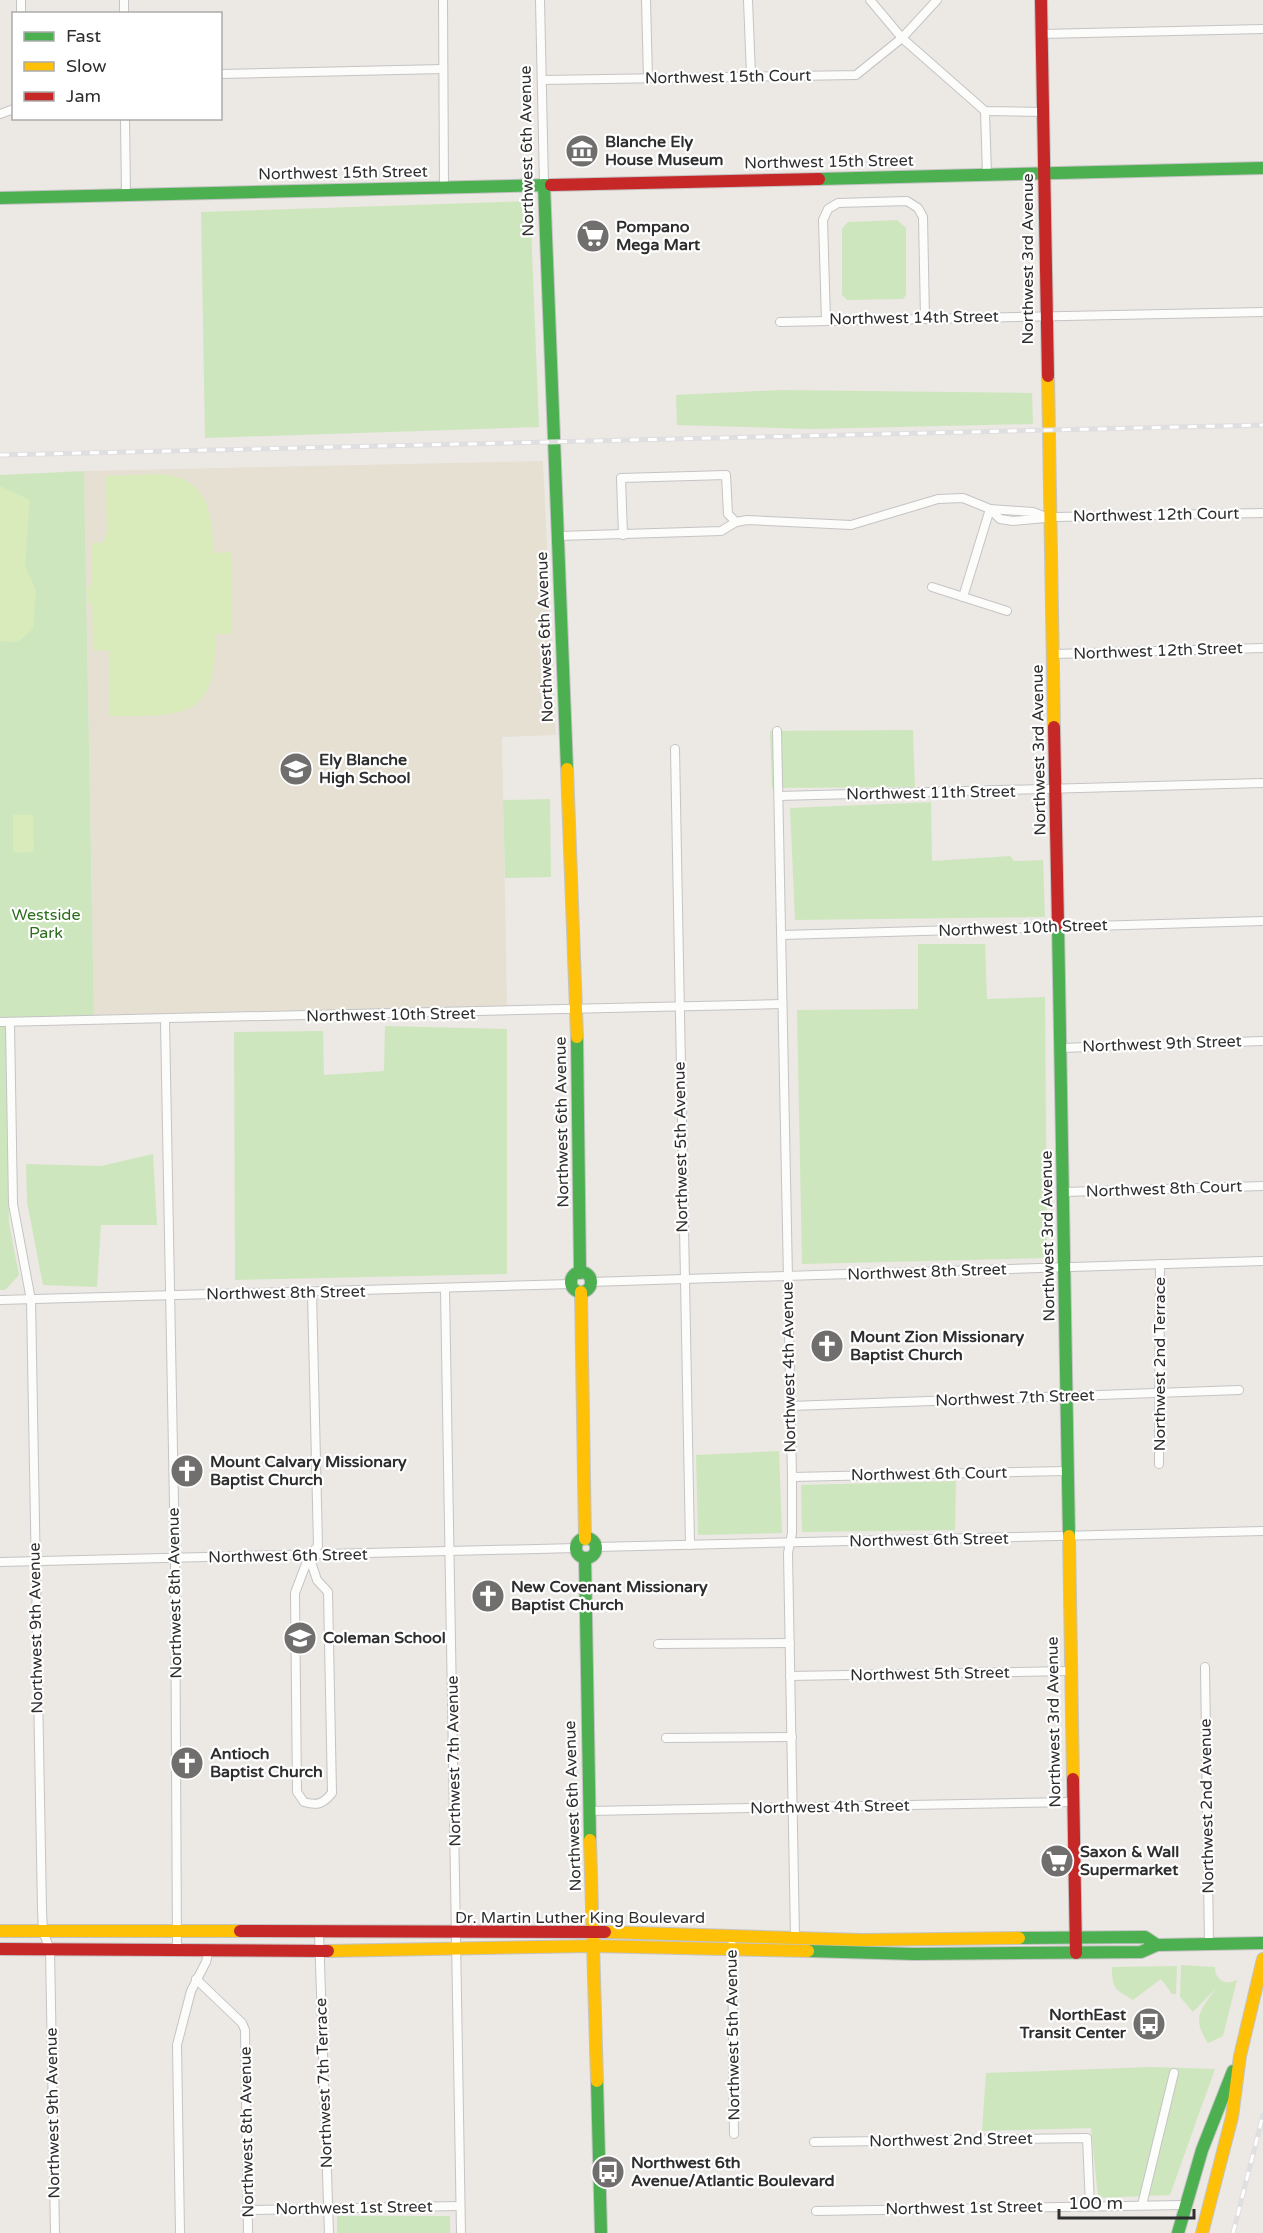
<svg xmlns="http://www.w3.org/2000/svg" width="1263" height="2233" viewBox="0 0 1263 2233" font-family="'Varela Round',sans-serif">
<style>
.education{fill:#e6e0d3}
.green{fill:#cee6be}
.pitch{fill:#d9eabb}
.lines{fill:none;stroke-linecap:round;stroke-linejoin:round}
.street-casing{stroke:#c5c4c5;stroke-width:10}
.fast-casing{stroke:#c5c4c5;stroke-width:14}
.slow-casing{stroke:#c5c4c5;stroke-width:14}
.jam-casing{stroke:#c5c4c5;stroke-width:14}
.street{stroke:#fcfcfb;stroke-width:8}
.fast{stroke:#4caf50;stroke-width:12}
.slow{stroke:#ffc107;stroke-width:12}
.jam{stroke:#c62828;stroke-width:12}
.rail-casing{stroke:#dfdfe1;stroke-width:5}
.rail{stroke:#fff;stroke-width:3;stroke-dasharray:9;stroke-linecap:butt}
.labels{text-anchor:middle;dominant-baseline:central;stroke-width:4.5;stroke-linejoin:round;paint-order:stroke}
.street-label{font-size:16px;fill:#2e2e2e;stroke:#fff}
.poi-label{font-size:16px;font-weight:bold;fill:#2e2e2e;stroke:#fff;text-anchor:start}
.park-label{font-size:16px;fill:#2c6e1b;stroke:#fff}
</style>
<rect width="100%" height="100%" fill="#ece8e4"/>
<path class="education" d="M 543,461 L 556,735 L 502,737 L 507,1008 L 94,1019 L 84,471 Z"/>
<g class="green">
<path d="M 530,201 L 539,427 L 205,438 L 201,212 Z"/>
<path d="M 897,220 L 906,228 L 906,295 L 903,299 L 847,300 L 842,295 L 842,229 L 848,222 Z"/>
<path d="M 782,390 L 1032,393 L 1033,424 L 810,429 L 677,425 L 676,395 Z"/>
<path d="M 84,471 L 94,1019 L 6,1021 L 9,1223 L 19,1275 L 5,1290 L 0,1290 L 0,475 Z"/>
<path d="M 913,730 L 915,787 L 772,788 L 770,731 Z"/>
<path d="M 550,799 L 551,877 L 505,878 L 503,800 Z"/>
<path d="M 931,802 L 932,861 L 1010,856 L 1014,861 L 1043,860 L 1045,917 L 795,920 L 790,808 Z"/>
<path d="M 918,944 L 985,944 L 987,999 L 1045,997 L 1047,1258 L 802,1264 L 797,1010 L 918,1009 Z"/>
<path d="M 385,1026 L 507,1029 L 507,1274 L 235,1280 L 234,1032 L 323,1031 L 324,1075 L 384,1071 Z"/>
<path d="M 153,1154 L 157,1225 L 101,1225 L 97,1287 L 43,1285 L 27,1202 L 26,1164 L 101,1166 Z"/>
<path d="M 779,1451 L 782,1533 L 698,1535 L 696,1455 Z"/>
<path d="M 956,1481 L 955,1530 L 802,1532 L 801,1485 Z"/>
<path d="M 1181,1965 L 1215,1967 C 1215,1980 1225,1986 1237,1980 L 1223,2036 L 1208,2043 C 1191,2017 1201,2010 1216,1988 L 1193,2012 L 1180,1997 Z"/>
<path d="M 1177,1966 L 1176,1994 L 1172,1994 L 1161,1979 L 1133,2000 C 1115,1989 1112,1989 1112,1967 Z"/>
<path d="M 1150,2067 L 1215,2069 L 1170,2195 L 1098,2198 L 1091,2128 L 982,2131 L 986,2073 Z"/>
<rect x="337" y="2216" width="113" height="17"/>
</g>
<g class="pitch">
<path d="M 161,474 C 211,480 210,512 214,553 L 231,552 L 232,634 L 215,634 C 218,721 181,716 110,716 L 109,651 L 93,650 L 92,603 L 87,603 L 87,586 L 91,585 L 91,543 L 103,543 L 107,532 L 106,476 Z"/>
<path d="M 0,486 L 30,500 L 25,566 L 36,590 L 33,629 L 18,642 L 0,641 Z"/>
<path d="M 13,815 L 33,815 L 34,852 L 13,853 Z"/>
</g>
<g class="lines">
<g class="street-casing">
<g id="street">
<path d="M 21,0 L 21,14"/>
<path d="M 124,0 L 124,14"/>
<path d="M 443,0 L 444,187"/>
<path d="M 540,0 L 544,185"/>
<path d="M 646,0 L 648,78"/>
<path d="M 748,0 L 751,75"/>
<path d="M 870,0 L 902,38 L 985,111 L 1043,112"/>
<path d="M 1041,34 L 1263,29"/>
<path d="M 220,74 L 443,69"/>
<path d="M 542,80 L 856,75 L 902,38 L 937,0"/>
<path d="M 985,111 L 987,175"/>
<path d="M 0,114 L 14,109"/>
<path d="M 125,118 L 126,195"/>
<path d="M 826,321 L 823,220 L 828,209 L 838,203 L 907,201 L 918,208 L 923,217 L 925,318"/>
<path d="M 780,322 L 1263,312"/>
<path d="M 990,509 L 1033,512 L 1049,518"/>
<path d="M 623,535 L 621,478 L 726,475 L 728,514 L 736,522"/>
<path d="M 558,536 L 721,531 L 736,522 L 747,520 L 851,525 L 938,499 L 963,498 L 990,509 L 1000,519 L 1013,521 L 1056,517 L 1263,513"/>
<path d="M 932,587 L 1007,611"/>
<path d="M 963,597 L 990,509"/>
<path d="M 1053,654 L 1263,648"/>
<path d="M 777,731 L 792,1477 L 792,1533 L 788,1553 L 795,1938"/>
<path d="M 675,749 L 690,1545"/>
<path d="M 779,796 L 1263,783"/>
<path d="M 782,935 L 1263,921"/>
<path d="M 165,1020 L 175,1558 L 177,1949"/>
<path d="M 0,1022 L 782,1004"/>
<path d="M 10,1024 L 13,1204 L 31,1300 L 42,1910 L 43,1932 L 50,1949 L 55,2233"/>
<path d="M 1061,1048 L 1263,1041"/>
<path d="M 1064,1192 L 1263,1186"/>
<path d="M 590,1282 L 1263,1261"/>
<path d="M 445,1289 L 461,2233"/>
<path d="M 0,1300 L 571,1284"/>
<path d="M 790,1406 L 1239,1390"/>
<path d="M 1159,1464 L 1160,1264"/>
<path d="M 792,1477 L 1066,1471"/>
<path d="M 596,1547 L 1263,1531"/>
<path d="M 309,1556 L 317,1580 L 328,1592 L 332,1793 C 323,1804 317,1806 304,1802 L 297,1792 L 295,1593 L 309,1556 L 318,1546 L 312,1292"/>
<path d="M 0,1562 L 576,1548"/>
<path d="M 658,1644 L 790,1643"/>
<path d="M 1205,1667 L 1209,1944"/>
<path d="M 790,1676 L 1070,1671"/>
<path d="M 666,1738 L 792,1737"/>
<path d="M 589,1811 L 1072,1802"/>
<path d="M 319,1933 L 329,2233"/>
<path d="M 732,1945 L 734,2134"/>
<path d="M 196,1979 L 242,2023 L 245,2030 L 248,2233"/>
<path d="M 814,2142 L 1087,2138 L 1090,2206"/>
<path d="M 1142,2205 L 1174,2073"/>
<path d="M 248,2210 L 460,2206"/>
<path d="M 816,2211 L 1184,2205"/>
<path d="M 180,2233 L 177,2045 L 191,1991 L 206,1962 L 209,1949"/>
</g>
</g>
<g class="fast-casing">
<g id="fast">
<path d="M 819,179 L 1263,168"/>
<path d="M 544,185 L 567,769"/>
<path d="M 0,198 L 551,185"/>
<path d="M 1058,924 L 1069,1536"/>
<path d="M 577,1037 L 580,1273"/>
<circle cx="581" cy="1282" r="10"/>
<circle cx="586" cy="1548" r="10"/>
<path d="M 585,1558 L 590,1840"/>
<path d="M 1019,1938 L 1145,1937 L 1157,1945"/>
<path d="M 808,1951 L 914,1954 L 1141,1952 L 1157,1945 L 1263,1943"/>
<path d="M 597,2081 L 601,2233"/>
<path d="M 1178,2233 L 1202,2150 L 1233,2071"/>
</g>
</g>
<g class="slow-casing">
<g id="slow">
<path d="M 1048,376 L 1054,727"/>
<path d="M 567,769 L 577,1037"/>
<path d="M 581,1292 L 585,1539"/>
<path d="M 1069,1536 L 1073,1779"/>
<path d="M 590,1840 L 597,2081"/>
<path d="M 0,1931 L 240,1931"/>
<path d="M 605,1932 L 862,1940 L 1019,1938"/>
<path d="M 328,1951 L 594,1946 L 808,1951"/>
<path d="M 1202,2233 L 1232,2117 L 1240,2056 L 1263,1959"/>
</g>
</g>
<g class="jam-casing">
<g id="jam">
<path d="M 1041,0 L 1048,376"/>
<path d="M 551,185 L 819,179"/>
<path d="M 1054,727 L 1058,924"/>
<path d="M 1073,1779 L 1076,1953"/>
<path d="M 240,1931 L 605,1932"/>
<path d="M 0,1949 L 328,1951"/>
</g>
</g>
<use href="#street" class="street"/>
<use href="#fast" class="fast"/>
<use href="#slow" class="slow"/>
<use href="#jam" class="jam"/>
<g class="rail-casing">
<g id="rail">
<path d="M 0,455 L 1263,425"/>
<path d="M 1233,2233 L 1263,2115"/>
</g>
</g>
<use href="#rail" class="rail"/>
</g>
<defs>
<g id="museum-disc" transform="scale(1.725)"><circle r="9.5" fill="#706f6e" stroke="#fff"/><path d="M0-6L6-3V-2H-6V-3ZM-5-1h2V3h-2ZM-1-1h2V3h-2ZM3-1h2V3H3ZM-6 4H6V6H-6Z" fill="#fff"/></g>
<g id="supermarket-disc" transform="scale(1.725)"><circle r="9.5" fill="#706f6e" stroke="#fff"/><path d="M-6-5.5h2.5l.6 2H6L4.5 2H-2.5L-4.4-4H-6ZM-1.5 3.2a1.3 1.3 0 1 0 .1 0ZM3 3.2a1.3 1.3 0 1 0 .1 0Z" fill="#fff"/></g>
<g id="school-disc" transform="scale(1.725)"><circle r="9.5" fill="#706f6e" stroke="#fff"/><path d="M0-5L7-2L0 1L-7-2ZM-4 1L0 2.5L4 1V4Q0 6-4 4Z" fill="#fff"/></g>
<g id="church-disc" transform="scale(1.725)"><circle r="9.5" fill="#706f6e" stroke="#fff"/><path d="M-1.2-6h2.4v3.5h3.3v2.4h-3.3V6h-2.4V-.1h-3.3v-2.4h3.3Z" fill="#fff"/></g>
<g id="bus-disc" transform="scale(1.725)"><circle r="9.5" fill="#706f6e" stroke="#fff"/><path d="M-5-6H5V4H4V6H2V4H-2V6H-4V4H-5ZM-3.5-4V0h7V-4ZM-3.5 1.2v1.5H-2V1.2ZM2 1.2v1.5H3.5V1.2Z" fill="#fff"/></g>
</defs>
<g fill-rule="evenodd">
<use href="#museum-disc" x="582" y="151"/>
<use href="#supermarket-disc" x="593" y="236"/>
<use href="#school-disc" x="296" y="769"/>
<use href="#church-disc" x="827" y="1346"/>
<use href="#church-disc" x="187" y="1471"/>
<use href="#church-disc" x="488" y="1596"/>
<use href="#school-disc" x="300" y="1638"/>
<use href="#church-disc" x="187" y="1763"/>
<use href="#supermarket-disc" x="1057" y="1861"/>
<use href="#bus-disc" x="1149" y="2024"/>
<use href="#bus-disc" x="608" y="2172"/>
</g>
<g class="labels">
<g class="street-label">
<text transform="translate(728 77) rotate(-1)">Northwest 15th Court</text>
<text transform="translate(527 151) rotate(-91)">Northwest 6th Avenue</text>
<text transform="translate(829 162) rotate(-1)">Northwest 15th Street</text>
<text transform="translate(343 173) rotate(-1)">Northwest 15th Street</text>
<text transform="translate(1028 259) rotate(-90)">Northwest 3rd Avenue</text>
<text transform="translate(914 318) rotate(-1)">Northwest 14th Street</text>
<text transform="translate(1156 515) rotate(-1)">Northwest 12th Court</text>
<text transform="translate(545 637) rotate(-92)">Northwest 6th Avenue</text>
<text transform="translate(1158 651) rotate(-2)">Northwest 12th Street</text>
<text transform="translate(1039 750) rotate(-91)">Northwest 3rd Avenue</text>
<text transform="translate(931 793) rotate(-1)">Northwest 11th Street</text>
<text transform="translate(1023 928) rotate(-2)">Northwest 10th Street</text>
<text transform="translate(391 1015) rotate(-1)">Northwest 10th Street</text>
<text transform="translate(1162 1044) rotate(-2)">Northwest 9th Street</text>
<text transform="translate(562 1122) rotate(-91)">Northwest 6th Avenue</text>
<text transform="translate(681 1147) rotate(-91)">Northwest 5th Avenue</text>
<text transform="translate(1164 1189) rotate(-2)">Northwest 8th Court</text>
<text transform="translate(1048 1236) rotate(-91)">Northwest 3rd Avenue</text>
<text transform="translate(927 1272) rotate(-2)">Northwest 8th Street</text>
<text transform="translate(286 1293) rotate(-1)">Northwest 8th Street</text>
<text transform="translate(1160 1364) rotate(-90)">Northwest 2nd Terrace</text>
<text transform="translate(789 1367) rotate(-91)">Northwest 4th Avenue</text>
<text transform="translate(1015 1398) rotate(-2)">Northwest 7th Street</text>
<text transform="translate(929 1474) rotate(-1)">Northwest 6th Court</text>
<text transform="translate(929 1540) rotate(-1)">Northwest 6th Street</text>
<text transform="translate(288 1556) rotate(-1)">Northwest 6th Street</text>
<text transform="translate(175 1593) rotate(-91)">Northwest 8th Avenue</text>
<text transform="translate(36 1628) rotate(-91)">Northwest 9th Avenue</text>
<text transform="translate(930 1674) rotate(-1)">Northwest 5th Street</text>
<text transform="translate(1054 1722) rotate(-91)">Northwest 3rd Avenue</text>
<text transform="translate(454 1761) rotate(-91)">Northwest 7th Avenue</text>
<text transform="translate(573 1806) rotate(-92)">Northwest 6th Avenue</text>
<text transform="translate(1207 1806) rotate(-91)">Northwest 2nd Avenue</text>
<text transform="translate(830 1807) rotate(-1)">Northwest 4th Street</text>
<text x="580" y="1918">Dr. Martin Luther King Boulevard</text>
<text transform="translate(733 2035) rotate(-91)">Northwest 5th Avenue</text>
<text transform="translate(324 2083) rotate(-92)">Northwest 7th Terrace</text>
<text transform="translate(53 2113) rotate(-91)">Northwest 9th Avenue</text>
<text transform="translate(247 2132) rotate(-91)">Northwest 8th Avenue</text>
<text transform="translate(951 2140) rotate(-1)">Northwest 2nd Street</text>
<text transform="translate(354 2208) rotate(-1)">Northwest 1st Street</text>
<text transform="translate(964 2208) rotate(-1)">Northwest 1st Street</text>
</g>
<g class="poi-label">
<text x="605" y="142">Blanche Ely<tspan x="605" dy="18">House Museum</tspan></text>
<text x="616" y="227">Pompano<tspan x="616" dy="18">Mega Mart</tspan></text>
<text x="319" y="760">Ely Blanche<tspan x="319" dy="18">High School</tspan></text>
<text x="850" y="1337">Mount Zion Missionary<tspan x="850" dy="18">Baptist Church</tspan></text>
<text x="210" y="1462">Mount Calvary Missionary<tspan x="210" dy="18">Baptist Church</tspan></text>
<text x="511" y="1587">New Covenant Missionary<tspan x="511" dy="18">Baptist Church</tspan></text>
<text x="323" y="1638">Coleman School</text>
<text x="210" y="1754">Antioch<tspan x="210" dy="18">Baptist Church</tspan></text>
<text x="1080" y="1852">Saxon &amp; Wall<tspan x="1080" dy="18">Supermarket</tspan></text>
<text x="1126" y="2015" text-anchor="end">NorthEast<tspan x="1126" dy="18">Transit Center</tspan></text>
<text x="631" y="2163">Northwest 6th<tspan x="631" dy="18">Avenue/Atlantic Boulevard</tspan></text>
</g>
<g class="park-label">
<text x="46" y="915">Westside<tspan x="46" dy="18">Park</tspan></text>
</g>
</g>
<rect x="12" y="12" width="210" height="108" fill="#ffffff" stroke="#ababab" stroke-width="1.5"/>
<rect x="24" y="32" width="30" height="9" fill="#4caf50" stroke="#ababab" stroke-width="1.5"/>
<text x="66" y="42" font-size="18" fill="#2e2e2e">Fast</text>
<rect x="24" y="62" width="30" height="9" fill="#ffc107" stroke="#ababab" stroke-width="1.5"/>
<text x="66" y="72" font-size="18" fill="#2e2e2e">Slow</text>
<rect x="24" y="92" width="30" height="9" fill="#c62828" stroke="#ababab" stroke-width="1.5"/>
<text x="66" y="102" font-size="18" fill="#2e2e2e">Jam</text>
<path d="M1059 2209v9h135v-9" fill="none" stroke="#2e2e2e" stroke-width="3"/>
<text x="1068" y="2209" font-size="18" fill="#2e2e2e" stroke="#ffffff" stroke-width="4.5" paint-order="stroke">100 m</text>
</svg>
